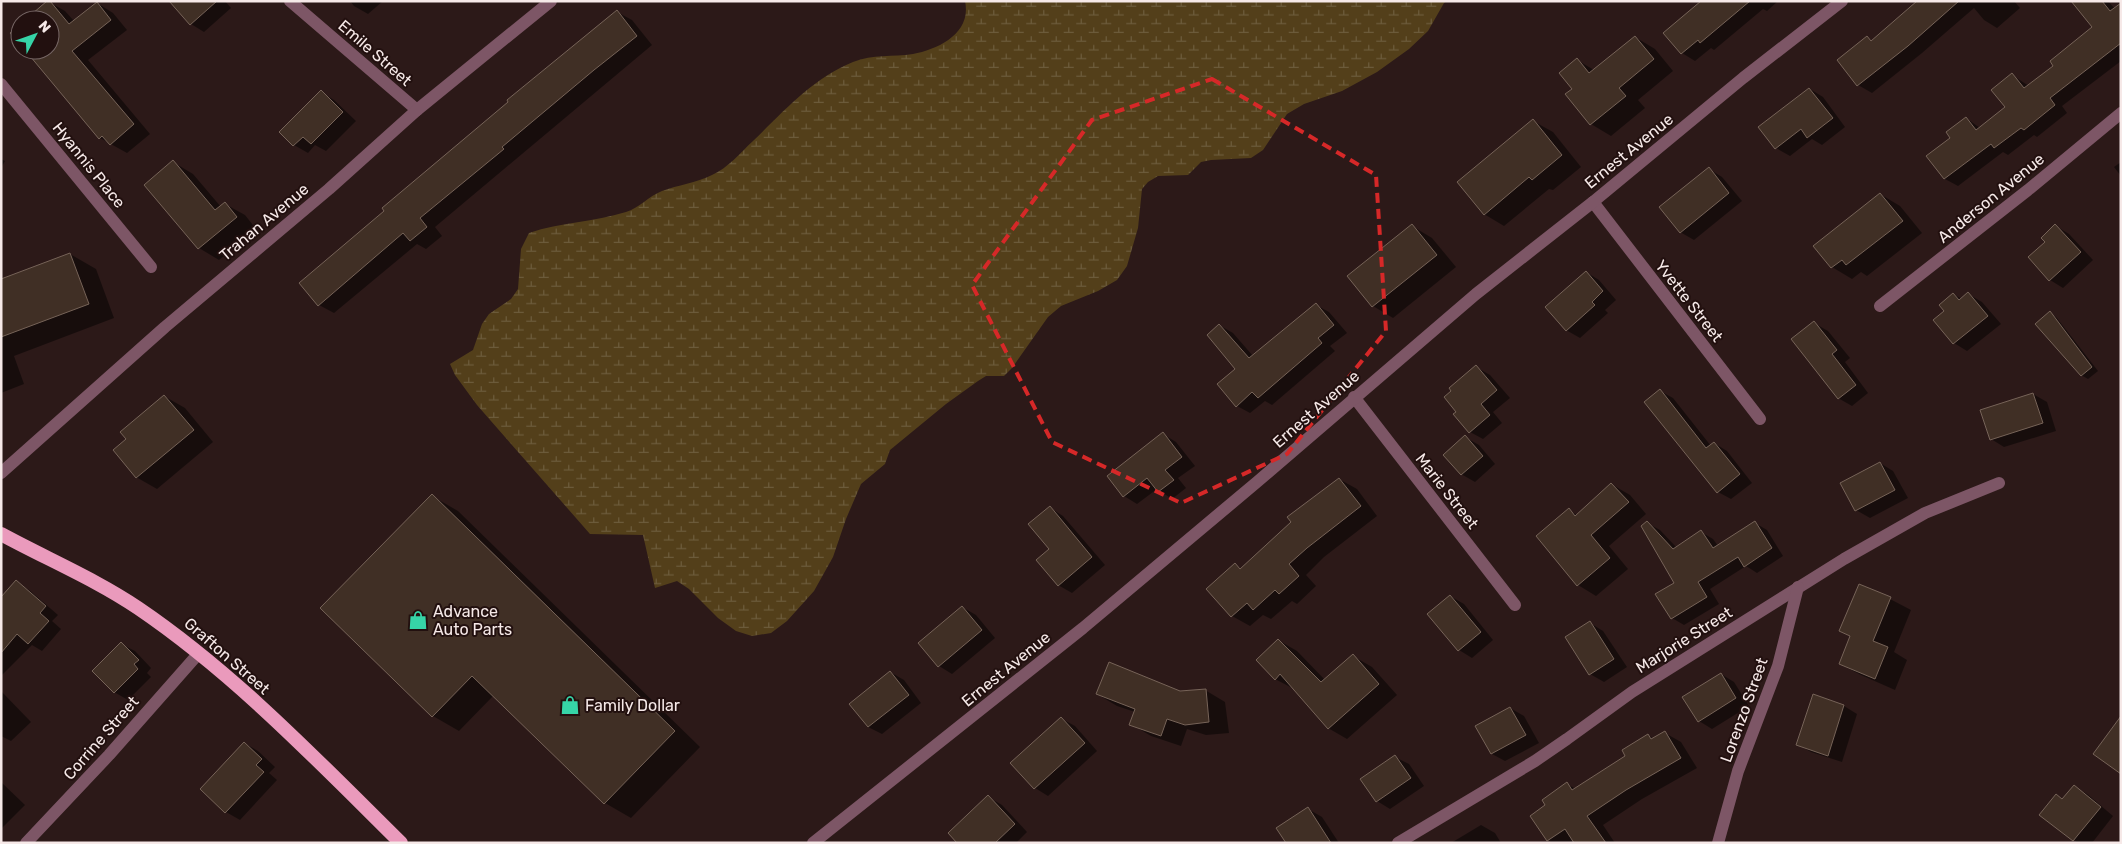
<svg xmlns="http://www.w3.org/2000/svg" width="2122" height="844" viewBox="0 0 2122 844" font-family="Rubik,sans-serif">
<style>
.wetland{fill:url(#wetland-marsh)}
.shadow{fill:#0007}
.building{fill:#402f25;stroke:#766358}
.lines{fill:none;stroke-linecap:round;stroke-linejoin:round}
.minor{stroke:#7d5666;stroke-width:12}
.trunk{stroke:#ea9abc;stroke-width:14}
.marked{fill:none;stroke:#d62828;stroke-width:4;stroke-dasharray:10 6;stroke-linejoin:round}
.labels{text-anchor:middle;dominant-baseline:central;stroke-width:4;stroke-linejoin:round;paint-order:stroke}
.street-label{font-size:16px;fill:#f6e9e8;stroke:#22100f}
.poi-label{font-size:16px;fill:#f6e9e8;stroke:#22100f;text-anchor:start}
</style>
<defs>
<pattern id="wetland-marsh" width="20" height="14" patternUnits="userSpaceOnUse" patternTransform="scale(1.25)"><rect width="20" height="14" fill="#533f1a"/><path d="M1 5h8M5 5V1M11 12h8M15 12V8" fill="none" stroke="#6c5b3b"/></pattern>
</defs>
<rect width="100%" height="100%" fill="#2c1918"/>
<path class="wetland" d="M 965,1 L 1447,1 L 1444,3 L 1428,31 L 1409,49 L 1377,72 L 1342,91 L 1304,104 L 1287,114 L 1263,150 L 1251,158 L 1211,160 L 1201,162 L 1188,175 L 1158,176 L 1148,182 L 1142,189 L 1138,228 L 1127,266 L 1117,280 L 1098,291 L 1061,306 L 1048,317 L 1012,368 L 1004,376 L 986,376 L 978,381 L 946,404 L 890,450 L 885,464 L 861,484 L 846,519 L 833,557 L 814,591 L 787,621 L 771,633 L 752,636 L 736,631 L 718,618 L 689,589 L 677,581 L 655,588 L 643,535 L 590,534 L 477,405 L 455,375 L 450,364 L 473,350 L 482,324 L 489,314 L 511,299 L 518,289 L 521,249 L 529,233 C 561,222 594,222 626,212 C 639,208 649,196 662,191 C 678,185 696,183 712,175 C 728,168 740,153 753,141 C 784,111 812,79 853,62 C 873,54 893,57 913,54 C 939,49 972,33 965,1 Z"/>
<g class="shadow">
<path d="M 171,1 L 225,1 L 231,8 L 204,32 L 191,24 Z"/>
<path d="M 350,1 L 383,1 L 368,14 L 354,6 Z"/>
<path d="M 1702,1 L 1778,1 L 1767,11 L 1763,9 L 1714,50 L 1711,48 L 1695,61 L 1682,53 Z"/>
<path d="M 1919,1 L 2014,1 L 2020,8 L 1997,28 L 1984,20 L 1974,8 L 1922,53 L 1872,93 L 1858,85 L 1867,38 L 1873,41 Z"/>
<path d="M 2072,1 L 2108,1 L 2115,9 L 2121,5 L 2121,61 L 2062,106 L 2067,113 L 2037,137 L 2034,135 L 2008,155 L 2003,152 L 1958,186 L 1945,179 L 1928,156 L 1952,138 L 1966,118 L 1980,128 L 2007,107 L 2012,75 L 2029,86 L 2055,66 L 2094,28 Z"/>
<path d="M 49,2 L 65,11 L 74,21 L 97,3 L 113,13 L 127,30 L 88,60 L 150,134 L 127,153 L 100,138 L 26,50 L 50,50 L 50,20 L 27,20 Z"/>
<path d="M 617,12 L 632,20 L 652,45 L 435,227 L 442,236 L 426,249 L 417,244 L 334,313 L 319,305 Z"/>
<path d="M 1635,37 L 1655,49 L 1673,71 L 1638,100 L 1645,108 L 1611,136 L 1591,124 L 1577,60 L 1594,70 Z"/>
<path d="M 1810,89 L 1823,97 L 1845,127 L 1822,145 L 1812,139 L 1790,156 L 1776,148 Z"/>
<path d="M 321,92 L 334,100 L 356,121 L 326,151 L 315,145 L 308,153 L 294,145 L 281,132 Z"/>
<path d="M 1533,121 L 1553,132 L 1581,167 L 1553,190 L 1549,189 L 1504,226 L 1484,214 Z"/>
<path d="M 1,159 L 5,161 L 1,168 Z"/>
<path d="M 173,162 L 193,174 L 221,207 L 225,204 L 245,215 L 256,229 L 219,260 L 199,248 Z"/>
<path d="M 2121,162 L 2121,176 L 2114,167 Z"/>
<path d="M 1709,169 L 1722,177 L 1742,201 L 1694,240 L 1680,232 Z"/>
<path d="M 1880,194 L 1900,206 L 1922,233 L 1867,276 L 1861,272 L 1852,279 L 1832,267 L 1815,246 Z"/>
<path d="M 1412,226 L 1432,238 L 1456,267 L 1393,318 L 1373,306 Z"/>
<path d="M 2056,226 L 2069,234 L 2093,260 L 2063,288 L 2050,280 L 2047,242 Z"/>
<path d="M 70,254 L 96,269 L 114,318 L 14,356 L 24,384 L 1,393 L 1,280 Z"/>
<path d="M 1586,272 L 1599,280 L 1616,300 L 1605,310 L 1608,313 L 1580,338 L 1566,330 Z"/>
<path d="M 1953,294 L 1962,299 L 1968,294 L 1982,302 L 2001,324 L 1967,351 L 1954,343 L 1946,311 Z"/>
<path d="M 1316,305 L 1329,312 L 1347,333 L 1330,346 L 1335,351 L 1272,405 L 1265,401 L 1250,413 L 1237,406 L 1237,369 L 1219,325 L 1233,333 L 1253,356 Z"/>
<path d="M 2050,313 L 2056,317 L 2098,371 L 2088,379 L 2081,375 Z"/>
<path d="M 1814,323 L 1828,331 L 1850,358 L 1845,362 L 1868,393 L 1852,406 L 1838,398 Z"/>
<path d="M 1476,367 L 1490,375 L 1510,398 L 1493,412 L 1502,423 L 1483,439 L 1470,432 Z"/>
<path d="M 1660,391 L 1673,398 L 1711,446 L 1714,443 L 1727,451 L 1752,483 L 1731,499 L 1718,492 Z"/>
<path d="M 2033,394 L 2047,402 L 2056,431 L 2004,447 L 1991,439 Z"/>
<path d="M 164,396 L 185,408 L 213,442 L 157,489 L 136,477 L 128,440 Z"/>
<path d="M 1163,434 L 1176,442 L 1195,466 L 1178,478 L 1186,488 L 1172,499 L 1157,489 L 1137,504 L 1124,496 Z"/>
<path d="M 1465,437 L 1479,445 L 1495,464 L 1475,482 L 1461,474 Z"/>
<path d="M 1880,463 L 1893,471 L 1908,498 L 1870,518 L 1856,510 Z"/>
<path d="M 1339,479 L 1357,489 L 1377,516 L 1324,557 L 1306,575 L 1316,586 L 1297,604 L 1292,601 L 1271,619 L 1263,615 L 1250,626 L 1232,616 L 1208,589 L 1235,565 L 1242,569 Z"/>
<path d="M 1611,484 L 1630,495 L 1646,514 L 1609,546 L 1628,569 L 1596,596 L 1578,585 L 1569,510 L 1577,515 Z"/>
<path d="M 432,496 L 458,511 L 700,747 L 631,818 L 605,803 L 494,695 L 459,731 L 433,716 Z"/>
<path d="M 1050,508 L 1063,516 L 1105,565 L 1072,593 L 1058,585 L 1051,549 Z"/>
<path d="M 1647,523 L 1660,530 L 1677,548 L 1701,532 L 1713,539 L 1718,546 L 1755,523 L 1767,530 L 1783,556 L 1757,573 L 1746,566 L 1710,589 L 1719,604 L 1684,625 L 1672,618 L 1675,583 Z"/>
<path d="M 16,582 L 29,590 L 58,615 L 52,621 L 61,629 L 42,651 L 32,645 L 1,676 L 1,630 Z"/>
<path d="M 1859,586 L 1890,599 L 1911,610 L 1894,652 L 1907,660 L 1895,690 L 1861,675 L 1840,664 L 1852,637 Z"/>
<path d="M 1450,596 L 1464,604 L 1493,640 L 1472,658 L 1459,650 Z"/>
<path d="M 962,607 L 976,615 L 995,638 L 952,674 L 939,666 Z"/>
<path d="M 1590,623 L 1603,631 L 1627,667 L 1604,682 L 1590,674 Z"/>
<path d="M 1278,640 L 1297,651 L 1325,680 L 1353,656 L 1372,667 L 1397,695 L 1347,739 L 1328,728 L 1294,689 L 1275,679 Z"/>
<path d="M 121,644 L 135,651 L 151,668 L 147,673 L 151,677 L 128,700 L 114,692 Z"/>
<path d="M 890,672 L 904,680 L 921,703 L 882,734 L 868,727 Z"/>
<path d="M 1721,674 L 1734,682 L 1749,706 L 1712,729 L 1699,721 Z"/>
<path d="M 1205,690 L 1225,702 L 1229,733 L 1206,735 L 1187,729 L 1181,746 L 1151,736 L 1131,724 L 1135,712 L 1117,706 L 1097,694 L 1180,693 Z"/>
<path d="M 1,691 L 31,722 L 11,741 L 1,736 Z"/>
<path d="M 1814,696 L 1844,706 L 1857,714 L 1842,762 L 1811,752 L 1797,744 Z"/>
<path d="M 1510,708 L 1524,716 L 1539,743 L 1505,761 L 1492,754 Z"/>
<path d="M 1062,719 L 1075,726 L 1097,751 L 1048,796 L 1035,788 Z"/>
<path d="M 1665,733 L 1681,742 L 1697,768 L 1642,799 L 1603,825 L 1615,843 L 1552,843 L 1548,840 L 1532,816 L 1547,806 L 1567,784 L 1576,789 L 1627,756 L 1648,735 L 1654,739 Z"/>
<path d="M 244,743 L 258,751 L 275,767 L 269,773 L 277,780 L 240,820 L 226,812 L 202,789 Z"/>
<path d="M 1395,757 L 1409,764 L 1424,786 L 1390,809 L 1377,801 L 1362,779 Z"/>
<path d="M 1,782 L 25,805 L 1,829 Z"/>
<path d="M 2074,787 L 2087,794 L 2113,816 L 2092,843 L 2078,843 L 2041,815 L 2063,800 Z"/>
<path d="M 988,797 L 1002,805 L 1027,832 L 1016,843 L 959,843 Z"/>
<path d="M 1308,809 L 1322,817 L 1339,843 L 1287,843 Z"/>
<path d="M 1481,825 L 1495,833 L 1501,843 L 1451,843 Z"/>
</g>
<g class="building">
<path d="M 47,1 L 50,1 L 69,24 L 97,2 L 111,20 L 72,51 L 134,124 L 110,145 L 102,136 L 99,139 L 25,50 L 50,50 L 50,20 L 25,20 Z"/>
<path d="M 169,1 L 217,1 L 190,25 Z"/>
<path d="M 1701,1 L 1750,1 L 1700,43 L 1698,40 L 1681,54 L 1663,33 Z"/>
<path d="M 1917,1 L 1959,1 L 1908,46 L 1857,86 L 1837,60 L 1867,36 L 1871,41 Z"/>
<path d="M 2071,1 L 2102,1 L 2110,11 L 2121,3 L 2121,43 L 2050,98 L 2055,105 L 2024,130 L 2021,128 L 1994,148 L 1991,144 L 1944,179 L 1926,156 L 1950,138 L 1946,132 L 1966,117 L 1976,130 L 2005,107 L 1991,90 L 2012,73 L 2024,88 L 2053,66 L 2050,61 L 2092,27 Z"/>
<path d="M 617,10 L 637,36 L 594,70 L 502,147 L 504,149 L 420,218 L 427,227 L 410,241 L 403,233 L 318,306 L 299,283 L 384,211 L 382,208 L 508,102 L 507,100 Z"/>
<path d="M 20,25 L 20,44 L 10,33 Z"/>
<path d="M 1635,36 L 1654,59 L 1619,88 L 1626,96 L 1590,125 L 1565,94 L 1572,89 L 1559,73 L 1577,58 L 1589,73 Z"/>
<path d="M 1809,88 L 1833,118 L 1807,138 L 1801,129 L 1775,149 L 1758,127 Z"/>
<path d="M 321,90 L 343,112 L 311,144 L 303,137 L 293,146 L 279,132 Z"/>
<path d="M 1533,119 L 1562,155 L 1532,180 L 1529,177 L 1484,215 L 1457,182 Z"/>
<path d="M 173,160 L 215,210 L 225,202 L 237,217 L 198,249 L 144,185 Z"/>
<path d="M 1709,167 L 1729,193 L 1680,233 L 1659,207 Z"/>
<path d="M 1880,193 L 1903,221 L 1846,265 L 1842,260 L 1831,268 L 1813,246 Z"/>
<path d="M 1412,224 L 1437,255 L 1372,307 L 1347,276 Z"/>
<path d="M 2055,224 L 2081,252 L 2049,281 L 2028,257 L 2045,242 L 2041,238 Z"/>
<path d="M 70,253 L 89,304 L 1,337 L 1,279 Z"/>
<path d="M 1586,271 L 1603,291 L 1592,302 L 1595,305 L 1566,331 L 1545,307 Z"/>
<path d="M 1968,292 L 1988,316 L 1953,344 L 1933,320 L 1944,311 L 1939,305 L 1953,293 L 1959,300 Z"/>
<path d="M 1316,303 L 1334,325 L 1318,338 L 1322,343 L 1258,398 L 1252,392 L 1236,407 L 1217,384 L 1235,369 L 1207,335 L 1219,324 L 1249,358 Z"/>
<path d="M 2050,311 L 2092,367 L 2081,376 L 2035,324 Z"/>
<path d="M 1814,321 L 1837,350 L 1832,354 L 1856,385 L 1838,399 L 1791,339 Z"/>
<path d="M 1476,365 L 1497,390 L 1481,404 L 1490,415 L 1469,433 L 1453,414 L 1456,412 L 1444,397 L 1451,391 L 1449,388 Z"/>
<path d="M 1660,389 L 1706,448 L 1714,442 L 1740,474 L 1717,493 L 1644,402 Z"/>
<path d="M 2033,393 L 2043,423 L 1990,440 L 1980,410 Z"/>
<path d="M 164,395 L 194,430 L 136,478 L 113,450 L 126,439 L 120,432 Z"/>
<path d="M 1163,432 L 1182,457 L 1165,470 L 1174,480 L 1158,492 L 1147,478 L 1123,497 L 1107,476 Z"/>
<path d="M 1465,435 L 1483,456 L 1461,475 L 1443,455 Z"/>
<path d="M 1880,462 L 1895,490 L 1855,511 L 1840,483 Z"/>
<path d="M 1339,478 L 1361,506 L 1307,548 L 1289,564 L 1299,576 L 1279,594 L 1275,590 L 1253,610 L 1247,603 L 1231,617 L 1206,589 L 1235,563 L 1240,569 L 1291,522 L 1287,517 Z"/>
<path d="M 1611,483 L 1629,502 L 1591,535 L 1610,558 L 1577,586 L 1536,536 L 1569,508 L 1575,516 Z"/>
<path d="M 432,494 L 675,731 L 604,804 L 472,676 L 432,717 L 320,608 Z"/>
<path d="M 1050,506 L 1092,557 L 1058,586 L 1036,560 L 1049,549 L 1028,524 Z"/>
<path d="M 1647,521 L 1673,549 L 1701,530 L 1713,548 L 1755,521 L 1772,548 L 1744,567 L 1738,557 L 1698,582 L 1707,597 L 1671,619 L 1655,594 L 1674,583 L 1641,526 Z"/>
<path d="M 16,580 L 46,606 L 40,613 L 49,621 L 28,644 L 17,634 L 1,653 L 1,597 Z"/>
<path d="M 1859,584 L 1891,597 L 1873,641 L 1888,647 L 1875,679 L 1839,664 L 1850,636 L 1839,631 Z"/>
<path d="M 1450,595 L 1481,632 L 1458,651 L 1427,614 Z"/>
<path d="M 962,606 L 982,630 L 938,667 L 918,643 Z"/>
<path d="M 1590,621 L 1614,659 L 1589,675 L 1565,637 Z"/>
<path d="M 1278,639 L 1321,682 L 1353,654 L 1379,684 L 1328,729 L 1280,674 L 1275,680 L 1256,660 Z"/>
<path d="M 121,642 L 139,660 L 134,664 L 138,669 L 114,693 L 92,671 Z"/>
<path d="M 1109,662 L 1180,691 L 1206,689 L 1209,722 L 1185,725 L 1167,719 L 1161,736 L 1129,725 L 1135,709 L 1096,694 Z"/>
<path d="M 890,671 L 909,695 L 868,727 L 849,704 Z"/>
<path d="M 1721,673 L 1736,698 L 1698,722 L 1682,697 Z"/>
<path d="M 1813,694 L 1844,705 L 1828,756 L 1796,745 Z"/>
<path d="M 1510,707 L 1526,735 L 1491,754 L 1475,726 Z"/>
<path d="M 2121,716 L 2121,774 L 2093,754 Z"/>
<path d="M 1061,717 L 1085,743 L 1034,789 L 1010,763 Z"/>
<path d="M 1665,731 L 1681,758 L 1626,790 L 1587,816 L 1606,843 L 1574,843 L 1565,829 L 1547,841 L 1530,816 L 1545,805 L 1542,800 L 1567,782 L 1572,790 L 1625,756 L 1622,750 L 1648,734 L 1651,739 Z"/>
<path d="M 244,742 L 262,759 L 256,765 L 264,772 L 225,813 L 200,789 Z"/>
<path d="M 1395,755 L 1411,778 L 1376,802 L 1360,779 Z"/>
<path d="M 2074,785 L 2101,807 L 2073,841 L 2039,815 L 2056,794 L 2062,799 Z"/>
<path d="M 988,795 L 1015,824 L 995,843 L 957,843 L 948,833 Z"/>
<path d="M 1308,807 L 1331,843 L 1286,843 L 1276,828 Z"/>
</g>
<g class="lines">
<g class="minor">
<path d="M 290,1 L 417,110"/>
<path d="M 1,84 L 151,267"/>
<path d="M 1593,202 L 1760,419"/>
<path d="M 1880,306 L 2028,190 L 2121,113"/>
<path d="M 1354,397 L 1515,605"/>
<path d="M 1,473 L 165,327 L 329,189 L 417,110 L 551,1"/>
<path d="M 26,843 L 109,755 L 199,653"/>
<path d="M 813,843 L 1083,628 L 1257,482 L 1476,294 L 1593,202 L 1743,78 L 1842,1"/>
<path d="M 1398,843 L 1535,761 L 1567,739 L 1632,692 L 1844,559 L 1925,513 L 1999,483"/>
<path d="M 1718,843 L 1738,771 L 1778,666 L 1798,587"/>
</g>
<path class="trunk" d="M 1,534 C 47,559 95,579 138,608 C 234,673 318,761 401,843"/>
</g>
<path class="marked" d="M 1212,79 L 1376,175 L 1386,331 L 1287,454 L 1181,503 L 1052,442 L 972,285 L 1092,120 Z"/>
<defs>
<g id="shop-bare" transform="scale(1.5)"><path d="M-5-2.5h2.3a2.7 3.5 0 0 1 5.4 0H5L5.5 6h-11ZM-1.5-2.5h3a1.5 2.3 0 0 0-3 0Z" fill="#36d4a7" stroke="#22100f" stroke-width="2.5" paint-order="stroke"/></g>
</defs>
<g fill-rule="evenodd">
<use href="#shop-bare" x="418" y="620"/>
<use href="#shop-bare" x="570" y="705"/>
</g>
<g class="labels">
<g class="street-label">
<text transform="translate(375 53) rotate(41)">Emile Street</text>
<text transform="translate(1629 151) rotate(-39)">Ernest Avenue</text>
<text transform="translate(89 165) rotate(51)">Hyannis Place</text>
<text transform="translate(1991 198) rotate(-39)">Anderson Avenue</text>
<text transform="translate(264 222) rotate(-40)">Trahan Avenue</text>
<text transform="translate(1689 301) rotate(52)">Yvette Street</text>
<text transform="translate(1316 409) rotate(-41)">Ernest Avenue</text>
<text transform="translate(1447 491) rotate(52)">Marie Street</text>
<text transform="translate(1684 640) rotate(-32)">Marjorie Street</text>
<text transform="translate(227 656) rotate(41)">Grafton Street</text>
<text transform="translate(1006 669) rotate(-39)">Ernest Avenue</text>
<text transform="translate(1744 710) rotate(-70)">Lorenzo Street</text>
<text transform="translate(101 738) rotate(-49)">Corrine Street</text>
</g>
<g class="poi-label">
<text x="433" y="611">Advance<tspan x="433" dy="18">Auto Parts</tspan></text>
<text x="585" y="705">Family Dollar</text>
</g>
</g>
<rect width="2122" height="844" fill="none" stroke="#f6e9e8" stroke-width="5"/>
<g transform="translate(35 35) rotate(49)"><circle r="24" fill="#22100f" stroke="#776766"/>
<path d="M0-4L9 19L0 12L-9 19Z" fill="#36d4a7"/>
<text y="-8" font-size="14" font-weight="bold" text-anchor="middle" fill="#f6e9e8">N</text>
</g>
</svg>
